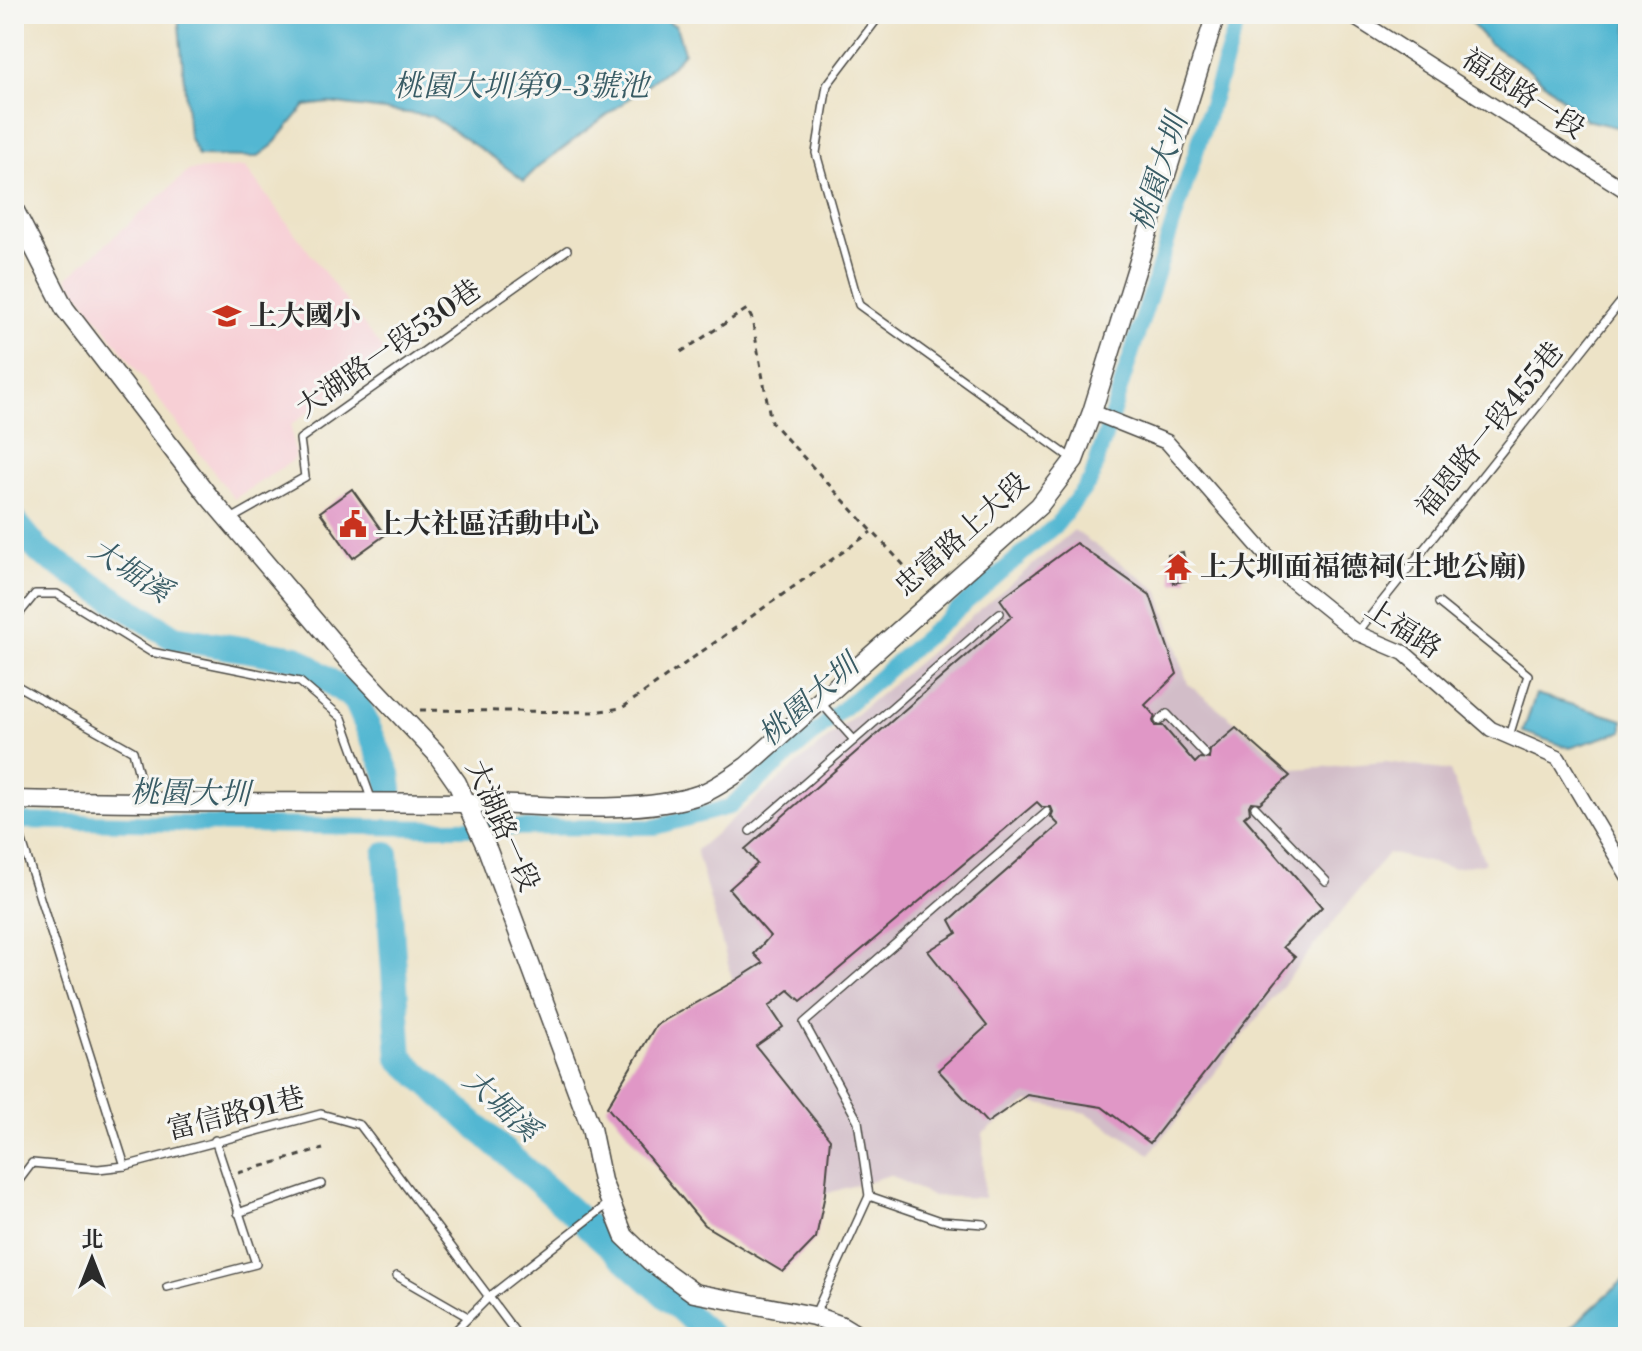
<svg xmlns="http://www.w3.org/2000/svg" width="1642" height="1351" viewBox="0 0 1642 1351" font-family="'Libre Bodoni','Noto Serif TC',serif">
<style>
.built{fill:#f7cfd5}
.industrial{fill:#d2bdc8}
.water{fill:#53b7d2;stroke:#3f717e;stroke-width:2}
.lines{fill:none;stroke-linecap:round;stroke-linejoin:round}
.canal{stroke:#53b7d2;stroke-width:16}
.river{stroke:#53b7d2;stroke-width:26}
.building{fill:#e097c6}
.service-casing{stroke:#484742;stroke-width:10}
.minor-casing{stroke:#484742;stroke-width:17}
.tertiary-casing{stroke:#484742;stroke-width:21}
.path{stroke:#484742;stroke-width:3;stroke-dasharray:6 6;stroke-linecap:butt}
.service{stroke:#fff;stroke-width:7}
.minor{stroke:#fff;stroke-width:14}
.tertiary{stroke:#fff;stroke-width:18}
.labels{text-anchor:middle;dominant-baseline:central;stroke-width:6;stroke-linejoin:round;paint-order:stroke}
.street-label{font-size:28px;fill:#2b2b2b;stroke:#f6f6f2}
.poi-label{font-size:28px;font-weight:bold;fill:#2b2b2b;stroke:#f6f6f2;text-anchor:start}
.water-label{font-size:30px;font-style:italic;fill:#395c65;stroke:#f6f6f2}
</style>
<rect width="100%" height="100%" fill="#f6f6f2"/>
<filter id="ink" filterUnits="userSpaceOnUse"><feTurbulence type="fractalNoise" baseFrequency=".0125" numOctaves="2"/><feDisplacementMap in="SourceGraphic" scale="16" xChannelSelector="R" yChannelSelector="G"/><feConvolveMatrix kernelMatrix="1 2 1 2 8 2 1 2 1" color-interpolation-filters="sRGB"/></filter>
<filter id="wash" filterUnits="userSpaceOnUse"><feTurbulence type="fractalNoise" baseFrequency=".006" numOctaves="4" result="noise"/><feDisplacementMap in="SourceGraphic" scale="32" xChannelSelector="R" yChannelSelector="G"/><feGaussianBlur stdDeviation="1.8" result="paint"/><feColorMatrix in="noise" values="0 0 0 0 0 0 0 0 0 0 0 0 0 0 0 0 0 1.4 0 .05"/><feComposite in="paint" operator="in"/></filter>
<g filter="url(#wash)">
<rect width="100%" height="100%" fill="#ede3c7"/>
<path class="built" d="M 245,167 L 386,354 L 291,425 L 295,459 L 234,499 L 67,278 L 190,170 Z"/>
<path class="industrial" d="M 1074,530 L 1158,590 L 1188,684 L 1294,769 L 1386,762 L 1450,771 L 1485,863 L 1453,868 L 1388,853 L 1150,1154 L 1087,1113 L 1029,1102 L 983,1133 L 984,1198 L 931,1196 L 890,1175 L 825,1194 L 816,1238 L 783,1272 L 704,1225 L 607,1107 L 656,1025 L 733,982 L 696,850 Z"/>
<g class="water">
<path d="M 178,14 L 654,14 L 676,26 L 684,52 L 672,66 L 538,167 L 524,181 L 495,159 L 431,116 L 329,103 L 305,106 L 272,146 L 257,157 L 198,156 L 189,136 Z"/>
<path d="M 1476,14 L 1628,14 L 1628,120 L 1620,128 L 1586,120 L 1530,70 L 1489,43 L 1468,20 Z"/>
<path d="M 1536,694 L 1623,720 L 1623,731 L 1570,748 L 1523,732 Z"/>
<path d="M 1628,1276 L 1628,1337 L 1560,1337 Z"/>
</g>
<g class="lines">
<path class="canal" d="M 14,821 L 435,828 L 655,827 L 729,807 L 1057,524 L 1091,480 L 1240,14"/>
<g class="river">
<path d="M 14,521 L 39,551 L 174,638 L 297,658 L 356,700 L 388,774 L 390,790"/>
<path d="M 386,854 L 400,1058 L 712,1337"/>
</g>
</g>
<g id="blocks">
<g class="building">
<path d="M 352,489 L 385,535 L 353,558 L 320,512 Z"/>
<path d="M 1076,543 L 1150,595 L 1177,674 L 1145,705 L 1155,716 L 1153,721 L 1155,726 L 1163,726 L 1195,763 L 1200,758 L 1209,759 L 1210,750 L 1236,728 L 1290,776 L 1260,803 L 1251,802 L 1249,806 L 1250,812 L 1244,817 L 1322,907 L 1283,947 L 1295,957 L 1150,1143 L 1102,1107 L 1027,1095 L 987,1123 L 938,1070 L 987,1026 L 928,951 L 957,933 L 950,920 L 1059,825 L 1051,817 L 1053,812 L 1051,807 L 1042,807 L 1037,802 L 801,1001 L 789,990 L 769,1006 L 783,1027 L 756,1046 L 830,1139 L 825,1194 L 816,1238 L 783,1272 L 704,1225 L 607,1107 L 656,1025 L 733,982 L 763,963 L 754,954 L 770,936 L 729,889 L 757,864 L 745,849 L 1012,616 L 1000,599 Z"/>
<path d="M 1183,552 L 1188,580 L 1173,583 L 1168,555 Z"/>
</g>
</g>
</g>
<g filter="url(#ink)">
<use href="#blocks" fill-opacity="0" stroke="#484742" stroke-width="2"/>
<g class="lines">
<g class="service-casing">
<g id="service">
<path d="M 881,14 L 827,85 L 816,153 L 859,305 L 1071,458"/>
<path d="M 231,519 L 305,477 L 300,439 L 567,250"/>
<path d="M 1439,603 L 1528,675 L 1509,736"/>
<path d="M 14,620 L 35,594 L 57,594 L 151,652 L 300,682 L 342,718 L 372,801"/>
<path d="M 1357,633 L 1628,293"/>
<path d="M 14,684 L 133,751 L 145,799"/>
<path d="M 821,703 L 854,740"/>
<path d="M 1159,721 L 1167,714 L 1205,754"/>
<path d="M 21,800 L 20,835 L 125,1166"/>
<path d="M 1255,807 L 1326,881"/>
<path d="M 750,831 L 1000,613"/>
<path d="M 14,1187 L 32,1163 L 98,1169 L 125,1166 L 321,1114 L 360,1125 L 519,1337"/>
<path d="M 869,1196 L 858,1121 L 804,1023 L 1047,812"/>
<path d="M 238,1213 L 321,1184"/>
<path d="M 397,1276 L 468,1317"/>
<path d="M 167,1287 L 256,1264 L 215,1140"/>
<path d="M 815,1314 L 869,1196 L 941,1221 L 984,1224"/>
<path d="M 449,1337 L 489,1297 L 608,1204"/>
</g>
</g>
<g class="minor-casing">
<g id="minor">
<path d="M 1349,14 L 1628,192"/>
<path d="M 1092,412 L 1167,442 L 1280,571 L 1357,633 L 1404,653 L 1491,729 L 1558,758 L 1628,876"/>
</g>
</g>
<g class="tertiary-casing">
<g id="tertiary">
<path d="M 14,209 L 65,309 L 210,498 L 347,659 L 436,753 L 457,783 L 488,851 L 591,1128 L 602,1181 L 624,1236 L 650,1261 L 694,1293 L 814,1316 L 842,1326 L 860,1337"/>
<path d="M 14,800 C 164,804 314,801 464,803 C 532,804 637,817 701,794 C 717,788 733,776 747,766 L 1039,506 L 1074,460 L 1092,412 L 1216,14"/>
</g>
</g>
<g class="path">
<path d="M 681,352 L 747,309 L 752,319 L 771,422 L 924,587"/>
<path d="M 420,710 L 593,712 L 622,708 L 871,532"/>
<path d="M 238,1173 L 323,1149"/>
</g>
<use href="#service" class="service"/>
<use href="#minor" class="minor"/>
<use href="#tertiary" class="tertiary"/>
</g>
</g>
<defs>
<g id="school-bare" transform="scale(2.16)"><path d="M0-5L7-2L0 1L-7-2ZM-4 1L0 2.5L4 1V4Q0 6-4 4Z" fill="#c8321e" stroke="#f6f6f2" stroke-width="2.5" paint-order="stroke"/></g>
<g id="civic-bare" transform="scale(2.16)"><path d="M-.6-6.5H3V-4.5H.6V-3L4-1V1h2V6H-6V1h2V-1L-.6-3ZM-1.2 2.5V6h2.4V2.5Z" fill="#c8321e" stroke="#f6f6f2" stroke-width="2.5" paint-order="stroke"/></g>
<g id="temple-bare" transform="scale(2.16)"><path d="M0-6L5-2H3V0L6.5 2.5H4V6H1.5V3h-3V6H-4V2.5H-6.5L-3 0V-2H-5Z" fill="#c8321e" stroke="#f6f6f2" stroke-width="2.5" paint-order="stroke"/></g>
</defs>
<g fill-rule="evenodd">
<use href="#school-bare" x="227" y="316"/>
<use href="#civic-bare" x="353" y="524"/>
<use href="#temple-bare" x="1178" y="567"/>
</g>
<g class="labels">
<g class="street-label">
<text transform="translate(1523 94) rotate(33)">福恩路一段</text>
<text transform="translate(389 349) rotate(-35)">大湖路一段530巷</text>
<text transform="translate(1490 430) rotate(-51)">福恩路一段455巷</text>
<text transform="translate(962 535) rotate(-42)">忠富路上大段</text>
<text transform="translate(1403 629) rotate(33)">上福路</text>
<text transform="translate(502 826) rotate(66)">大湖路一段</text>
<text transform="translate(236 1114) rotate(-14)">富信路91巷</text>
</g>
<g class="poi-label">
<text x="249" y="316">上大國小</text>
<text x="375" y="524">上大社區活動中心</text>
<text x="1200" y="567">上大圳面福德祠(土地公廟)</text>
</g>
<g class="water-label">
<text x="521" y="87">桃園大圳第9-3號池</text>
<text transform="translate(1160 173) rotate(-72)">桃園大圳</text>
<text transform="translate(130 571) rotate(33)">大堀溪</text>
<text transform="translate(809 701) rotate(-41)">桃園大圳</text>
<text transform="translate(190 794) rotate(1)">桃園大圳</text>
<text transform="translate(501 1106) rotate(42)">大堀溪</text>
</g>
</g>
<rect width="1642" height="1351" fill="none" stroke="#f6f6f2" stroke-width="48"/>
<g transform="translate(92 1259)" stroke="#f6f6f2" stroke-width="6" paint-order="stroke">
<path d="M0-6L14 30L0 20L-14 30Z" fill="#2b2b2b"/>
<text y="-12" font-size="22" font-weight="bold" text-anchor="middle" fill="#2b2b2b">北</text>
</g>
</svg>
